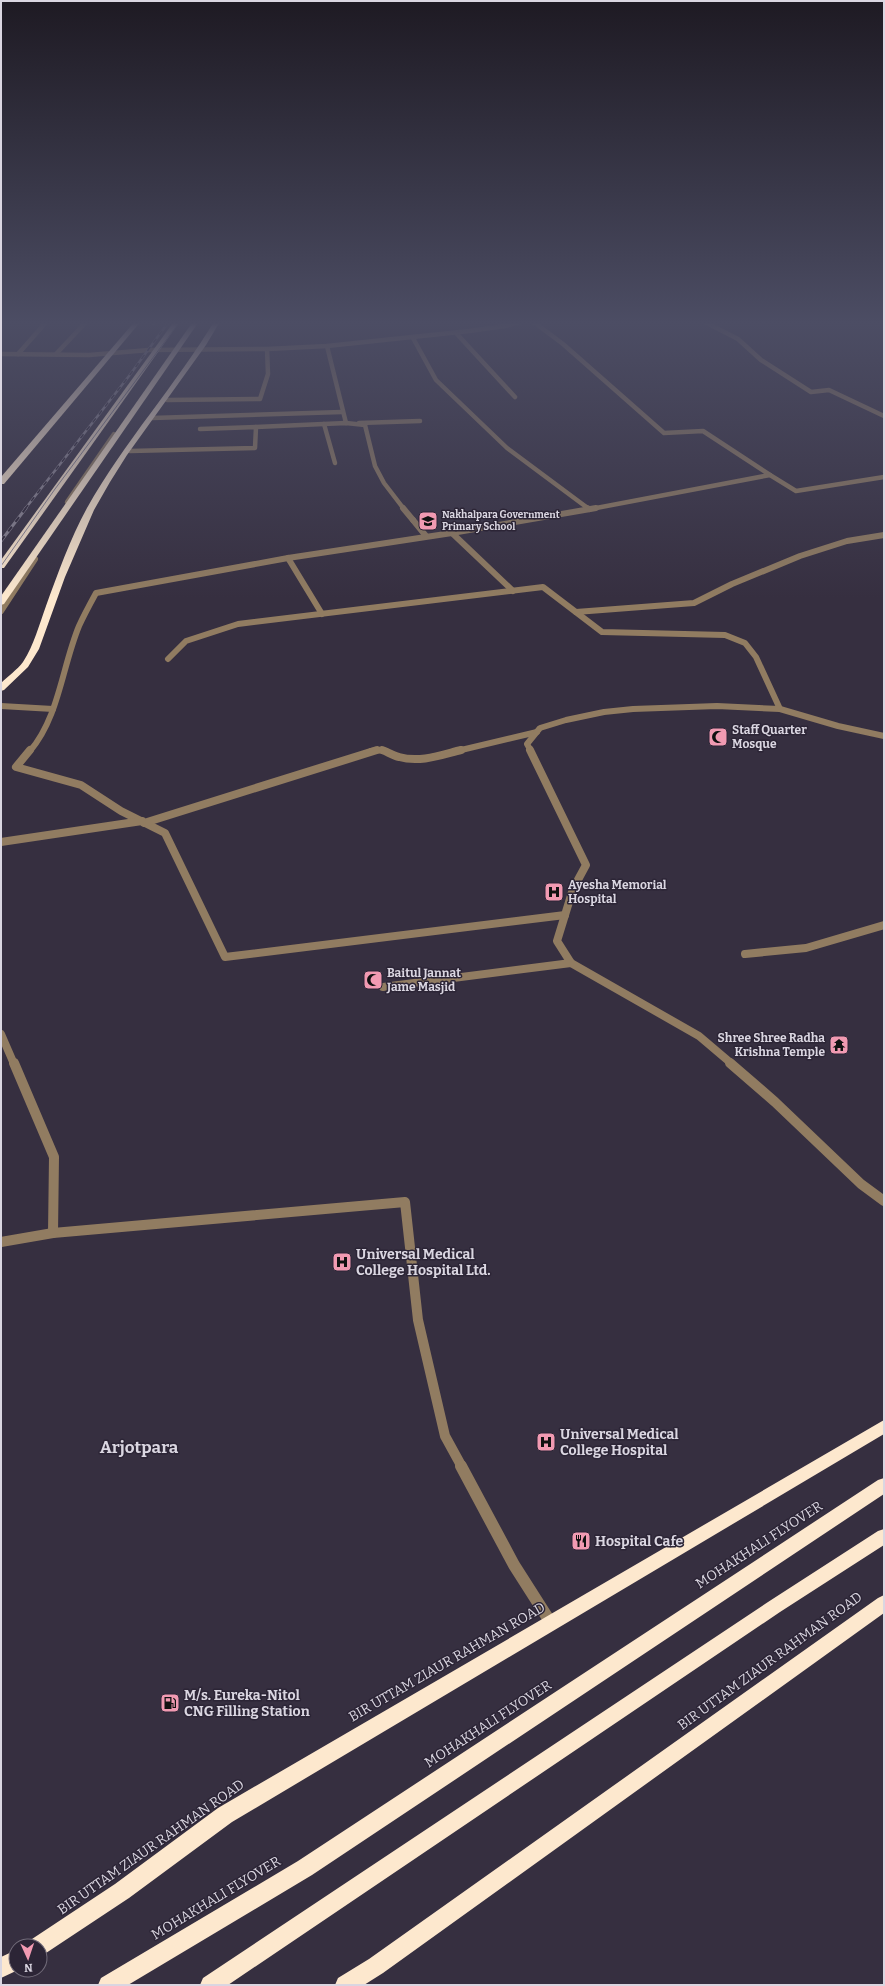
<svg xmlns="http://www.w3.org/2000/svg" width="885" height="1986" viewBox="0 0 885 1986" font-family="Bitter,serif">
<style>
.lines{fill:none;stroke-linecap:round;stroke-linejoin:round}
.lane-far2{stroke:#917c61;stroke-width:4.5}
.lane-far1{stroke:#917c61;stroke-width:6}
.lane{stroke:#917c61;stroke-width:8}
.street-far4{stroke:#917c61;stroke-width:4.5}
.street-far3{stroke:#917c61;stroke-width:6}
.street-far2{stroke:#917c61;stroke-width:8}
.street-far1{stroke:#917c61;stroke-width:10}
.street{stroke:#917c61;stroke-width:12}
.highway{fill:#fde8ce;fill-rule:evenodd}
.tram{stroke:#898391;stroke-width:1}
.rail-far1-casing{stroke:#898391;stroke-width:2.5}
.rail-casing{stroke:#898391;stroke-width:3}
.rail-far1{stroke:#2c2536;stroke-width:1.5;stroke-dasharray:5;stroke-linecap:butt}
.rail{stroke:#2c2536;stroke-width:2;stroke-dasharray:6;stroke-linecap:butt}
.labels{text-anchor:middle;dominant-baseline:central;stroke-width:3;stroke-linejoin:round;paint-order:stroke}
.far-poi-label{font-size:10px;font-weight:bold;fill:#dad6e1;stroke:#2c2536;text-anchor:start}
.poi-label{font-size:12px;font-weight:bold;fill:#dad6e1;stroke:#2c2536;text-anchor:start}
.near-poi-label{font-size:14px;font-weight:bold;fill:#dad6e1;stroke:#2c2536;text-anchor:start}
.near-street-label{font-size:14px;fill:#dad6e1;stroke:#2c2536}
.near-quarter-label{font-size:17px;font-weight:bold;fill:#dad6e1;stroke:#2c2536}
</style>
<rect width="100%" height="100%" fill="#362f40"/>
<g class="lines">
<g class="lane-far2">
<path d="M 531,320 L 563,344 L 664,433 L 703,431 L 770,475"/>
<path d="M 456,333 L 515,397"/>
<path d="M 413,338 L 436,380 L 507,448 L 589,509"/>
<path d="M 327,346 L 346,423"/>
<path d="M 167,400 L 260,399 L 268,374 L 267,349"/>
<path d="M 152,418 L 342,412"/>
<path d="M 256,427 L 346,423 L 365,425"/>
</g>
<g class="lane-far1">
<path d="M 587,508 L 589,509"/>
<path d="M 413,520 L 426,536"/>
</g>
<g class="lane">
<path d="M 745,954 L 806,948 L 884,925"/>
<path d="M 383,987 L 571,963"/>
</g>
<g class="street-far4">
<path d="M 701,320 L 738,339 L 761,360 L 811,392 L 829,390 L 884,416"/>
<path d="M 153,323 L 157,320"/>
<path d="M 1,354 L 89,355 L 149,350 L 267,349 L 327,346 L 469,331 L 505,326 L 527,320"/>
<path d="M 18,354 L 48,320"/>
<path d="M 56,354 L 88,320"/>
<path d="M 359,423 L 420,421"/>
<path d="M 324,424 L 335,463"/>
<path d="M 365,425 L 375,466 L 384,483 L 404,509"/>
<path d="M 130,451 L 255,448 L 256,427 L 200,429"/>
<path d="M 67,502 L 114,434"/>
<path d="M 591,509 L 770,475 L 796,491 L 884,477"/>
</g>
<g class="street-far3">
<path d="M 403,508 L 413,520"/>
<path d="M 452,533 L 513,591"/>
<path d="M 288,558 L 322,614"/>
<path d="M 1,611 L 35,559"/>
<path d="M 576,612 L 694,603 L 732,584 L 800,556 L 847,541 L 884,535"/>
<path d="M 168,659 L 186,641 L 238,624 L 543,587 L 602,632 L 725,635 L 745,643 L 756,657 L 780,709"/>
<path d="M 1,706 L 53,709"/>
<path d="M 30,751 C 59,717 62,667 79,626 C 84,615 90,604 96,593 L 288,558 L 452,533 L 596,508"/>
<path d="M 371,751 L 380,750 L 386,751"/>
<path d="M 457,751 L 537,732"/>
<path d="M 531,751 L 527,744 L 540,728 L 566,720 L 604,712 L 633,709 L 717,706 L 780,709 L 838,726 L 884,736"/>
</g>
<g class="street-far2">
<path d="M 30,750 L 16,767 L 81,785 L 121,811 L 165,833 L 225,957 L 565,915"/>
<path d="M 382,750 C 388,752 393,756 399,757 C 420,763 441,755 461,750"/>
<path d="M 530,750 L 586,865 L 573,889 L 557,941 L 571,963 L 699,1036 L 732,1064"/>
<path d="M 144,823 L 377,750"/>
<path d="M 1,842 L 142,821"/>
<path d="M 1,1034 L 14,1064"/>
</g>
<g class="street-far1">
<path d="M 730,1063 L 775,1102 L 861,1184 L 884,1201"/>
<path d="M 53,1233 L 405,1202 L 418,1320 L 445,1436 L 462,1467"/>
<path d="M 1,1242 L 53,1233 L 54,1157 L 14,1063"/>
</g>
<path class="street" d="M 461,1466 L 514,1565 L 551,1623"/>
<g class="highway">
<path d="M 136,320 L 142,320 L 4,484 L 1,484 L 1,477 Z"/>
<path d="M 175,320 L 181,320 L 4,568 L 1,568 L 1,560 Z"/>
<path d="M 194,320 L 200,320 L 4,604 L 1,605 L 1,596 Z"/>
<path d="M 215,320 L 221,320 L 206,345 L 127,455 L 110,482 L 94,510 L 65,577 L 39,649 L 28,667 L 4,690 L 1,691 L 1,683 C 8,676 17,670 23,662 C 34,645 39,625 46,606 C 58,573 70,539 87,508 C 124,442 176,385 215,320 Z"/>
<path d="M 884,1420 L 884,1434 L 232,1822 L 129,1898 L 46,1953 L 40,1956 L 40,1946 L 29,1946 L 32,1939 L 115,1884 L 218,1808 Z"/>
<path d="M 884,1478 L 884,1494 L 312,1875 L 128,1985 L 98,1985 L 101,1978 L 298,1861 L 878,1480 Z"/>
<path d="M 884,1529 L 884,1545 L 780,1612 L 228,1985 L 200,1985 L 203,1978 L 768,1602 L 878,1531 Z"/>
<path d="M 884,1595 L 884,1613 L 383,1973 L 364,1985 L 335,1985 L 338,1978 L 369,1959 L 878,1598 Z"/>
<path d="M 16,1950 L 16,1970 L 18,1970 L 1,1978 L 1,1957 Z"/>
</g>
<path class="tram" d="M 1,566 L 55,489 L 181,320"/>
<g class="rail-far1-casing">
<path id="rail-far1" d="M 25,509 L 129,376 L 170,320"/>
</g>
<g class="rail-casing">
<path id="rail" d="M 1,541 L 26,508"/>
</g>
<use href="#rail-far1" class="rail-far1"/>
<use href="#rail" class="rail"/>
</g>
<linearGradient id="sky" x2="0" y2="1"><stop stop-color="#1e1a23"/><stop offset="0.54" stop-color="#4c4d64"/><stop offset="1" stop-color="#4c4d64" stop-opacity="0"/></linearGradient>
<rect width="885" height="598" fill="url(#sky)"/>
<defs>
<g id="school-square" transform="scale(1)"><rect x="-9" y="-9" width="18" height="18" rx="4" fill="#f19ab2" stroke="#2c2536"/><path d="M0-5L7-2L0 1L-7-2ZM-4 1L0 2.5L4 1V4Q0 6-4 4Z" fill="#111"/></g>
<g id="mosque-square" transform="scale(1)"><rect x="-9" y="-9" width="18" height="18" rx="4" fill="#f19ab2" stroke="#2c2536"/><path d="M3.5-4.9A6 6 0 1 0 3.5 4.9A5 5 0 1 1 3.5-4.9Z" fill="#111"/></g>
<g id="hospital-square" transform="scale(1)"><rect x="-9" y="-9" width="18" height="18" rx="4" fill="#f19ab2" stroke="#2c2536"/><path d="M-5-5h3v3.5h4V-5h3V5h-3V1.5h-4V5h-3Z" fill="#111"/></g>
<g id="temple-square" transform="scale(1)"><rect x="-9" y="-9" width="18" height="18" rx="4" fill="#f19ab2" stroke="#2c2536"/><path d="M0-6L5-2H3V0L6.5 2.5H4V6H1.5V3h-3V6H-4V2.5H-6.5L-3 0V-2H-5Z" fill="#111"/></g>
<g id="restaurant-square" transform="scale(1)"><rect x="-9" y="-9" width="18" height="18" rx="4" fill="#f19ab2" stroke="#2c2536"/><path d="M-5-6h1v4h1v-4h1v4h1v-4h1v5L-1.5 .5V6h-2V.5L-5-1ZM5-6V6H3V1.5H1.5Q1.5-4 5-6Z" fill="#111"/></g>
<g id="fuel-square" transform="scale(1)"><rect x="-9" y="-9" width="18" height="18" rx="4" fill="#f19ab2" stroke="#2c2536"/><path d="M-5.5-6h7V0h2V4h1.3V-2.5L3-4.5l.8-.8L6-3V5H2.5V1h-1V6h-7ZM-4.2-4.7v3.2H.2V-4.7Z" fill="#111"/></g>
</defs>
<g fill-rule="evenodd">
<use href="#school-square" x="428" y="521"/>
<use href="#mosque-square" x="718" y="737"/>
<use href="#hospital-square" x="554" y="892"/>
<use href="#mosque-square" x="373" y="980"/>
<use href="#temple-square" x="839" y="1045"/>
<use href="#hospital-square" x="342" y="1262"/>
<use href="#hospital-square" x="546" y="1442"/>
<use href="#restaurant-square" x="581" y="1541"/>
<use href="#fuel-square" x="170" y="1703"/>
</g>
<g class="labels">
<g class="far-poi-label">
<text x="442" y="515">Nakhalpara Government<tspan x="442" dy="12">Primary School</tspan></text>
</g>
<g class="poi-label">
<text x="732" y="730">Staff Quarter<tspan x="732" dy="14">Mosque</tspan></text>
<text x="568" y="885">Ayesha Memorial<tspan x="568" dy="14">Hospital</tspan></text>
<text x="387" y="973">Baitul Jannat<tspan x="387" dy="14">Jame Masjid</tspan></text>
<text x="825" y="1038" text-anchor="end">Shree Shree Radha<tspan x="825" dy="14">Krishna Temple</tspan></text>
</g>
<g class="near-poi-label">
<text x="356" y="1254">Universal Medical<tspan x="356" dy="16">College Hospital Ltd.</tspan></text>
<text x="560" y="1434">Universal Medical<tspan x="560" dy="16">College Hospital</tspan></text>
<text x="595" y="1541">Hospital Cafe</text>
<text x="184" y="1695">M/s. Eureka-Nitol<tspan x="184" dy="16">CNG Filling Station</tspan></text>
</g>
<g class="near-street-label">
<text transform="translate(759 1545) rotate(-33)">MOHAKHALI FLYOVER</text>
<text transform="translate(770 1661) rotate(-36)">BIR UTTAM ZIAUR RAHMAN ROAD</text>
<text transform="translate(447 1662) rotate(-30)">BIR UTTAM ZIAUR RAHMAN ROAD</text>
<text transform="translate(488 1724) rotate(-33)">MOHAKHALI FLYOVER</text>
<text transform="translate(151 1847) rotate(-35)">BIR UTTAM ZIAUR RAHMAN ROAD</text>
<text transform="translate(216 1898) rotate(-31)">MOHAKHALI FLYOVER</text>
</g>
<g class="near-quarter-label">
<text x="139" y="1447">Arjotpara</text>
</g>
</g>
<rect width="885" height="1986" fill="none" stroke="#dad6e1" stroke-width="4"/>
<g transform="translate(28 1958) rotate(177)"><circle r="19" fill="#2c2536" stroke="#726c7a"/>
<path d="M0-3L7 15L0 10L-7 15Z" fill="#f19ab2"/>
<text y="-6" font-size="11" font-weight="bold" text-anchor="middle" fill="#dad6e1">N</text>
</g>
</svg>
